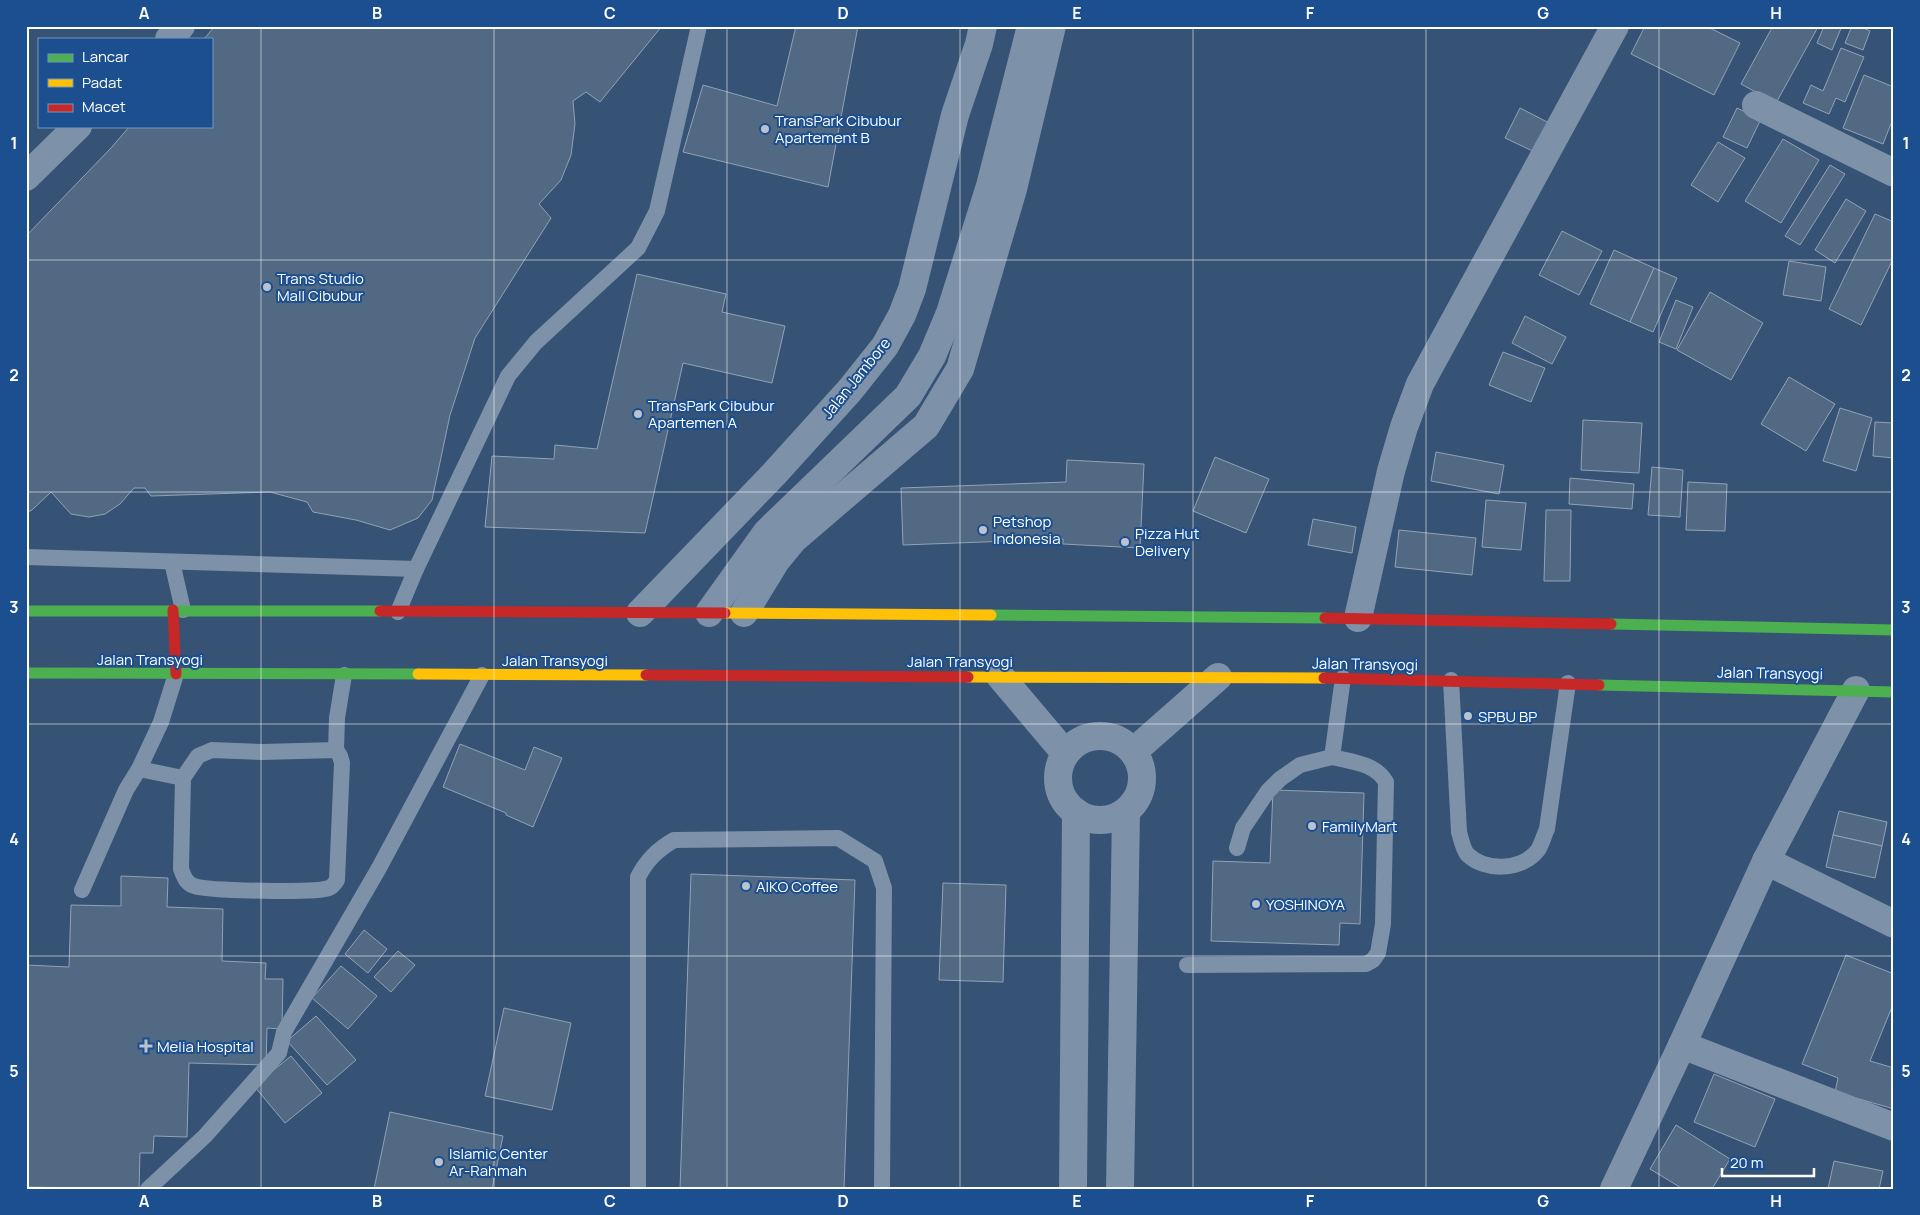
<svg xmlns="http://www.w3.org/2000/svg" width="1920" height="1215" viewBox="0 0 1920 1215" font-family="Manrope,sans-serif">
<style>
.building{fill:#526984;stroke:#92a2b6}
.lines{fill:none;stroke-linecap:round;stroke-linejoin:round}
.lane{stroke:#7d92a8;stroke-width:16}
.street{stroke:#7d92a8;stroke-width:28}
.fast{stroke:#4caf50;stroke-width:11}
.slow{stroke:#ffc107;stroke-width:11}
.jam{stroke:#c62828;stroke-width:11}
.grid{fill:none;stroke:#fff;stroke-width:1;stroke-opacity:0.55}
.poi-dot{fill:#b9c2ce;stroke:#1b4f8f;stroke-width:2}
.labels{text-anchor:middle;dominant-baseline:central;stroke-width:4;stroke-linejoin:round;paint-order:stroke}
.poi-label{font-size:15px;fill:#fff;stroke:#1b4f8f;text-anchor:start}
.street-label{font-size:15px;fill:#fff;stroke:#1b4f8f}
.neatline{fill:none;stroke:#fff;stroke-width:2}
.grid-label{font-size:16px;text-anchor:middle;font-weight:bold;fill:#fff}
</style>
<rect width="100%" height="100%" fill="#365274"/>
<g class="building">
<path d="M 215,26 L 662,26 L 600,102 L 586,92 L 573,101 L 575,124 L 571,155 L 561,180 L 539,204 L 551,218 L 475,338 L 450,415 L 432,500 L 418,518 L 390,530 L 356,520 L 313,512 L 307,502 L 270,492 L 151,496 L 145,488 L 134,488 L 120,504 L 105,514 L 89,517 L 71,514 L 51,492 L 32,510 L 26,513 L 26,236 L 111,148 L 130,126 L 211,126 L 211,39 L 204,39 Z"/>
<path d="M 796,26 L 858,26 L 828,187 L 683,152 L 703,85 L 777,106 Z"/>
<path d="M 1645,26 L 1706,26 L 1740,43 L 1714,95 L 1631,54 Z"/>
<path d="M 1773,26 L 1818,27 L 1776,103 L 1741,84 Z"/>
<path d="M 1824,26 L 1842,26 L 1832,50 L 1817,43 Z"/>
<path d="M 1852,26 L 1859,26 L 1870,31 L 1863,50 L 1845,43 Z"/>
<path d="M 1841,48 L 1864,57 L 1845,102 L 1836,98 L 1829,114 L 1803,103 L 1811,85 L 1823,91 Z"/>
<path d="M 1864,75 L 1894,87 L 1894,116 L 1883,144 L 1843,128 Z"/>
<path d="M 1520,108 L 1555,126 L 1541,155 L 1505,138 Z"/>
<path d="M 1737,108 L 1761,119 L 1747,148 L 1723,137 Z"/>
<path d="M 1783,139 L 1819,160 L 1781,223 L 1745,201 Z"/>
<path d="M 1718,142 L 1745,158 L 1718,202 L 1691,185 Z"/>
<path d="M 1830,165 L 1845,174 L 1800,245 L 1785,236 Z"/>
<path d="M 1846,199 L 1866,211 L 1835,263 L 1815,250 Z"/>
<path d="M 1875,214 L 1894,222 L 1894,257 L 1861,325 L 1829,309 Z"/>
<path d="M 1562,231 L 1602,251 L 1579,295 L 1539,275 Z"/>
<path d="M 1614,250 L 1654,268 L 1630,322 L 1590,304 Z"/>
<path d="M 1789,261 L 1826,267 L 1821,301 L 1783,295 Z"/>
<path d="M 1654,268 L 1677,278 L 1653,332 L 1630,322 Z"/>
<path d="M 637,274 L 726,294 L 722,312 L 785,326 L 772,383 L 683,363 L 645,533 L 485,527 L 492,456 L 554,459 L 555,445 L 597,449 Z"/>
<path d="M 1710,292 L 1763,323 L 1731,380 L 1677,350 Z"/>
<path d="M 1676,300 L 1693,307 L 1676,349 L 1659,342 Z"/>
<path d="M 1525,316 L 1566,337 L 1552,364 L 1512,343 Z"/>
<path d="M 1503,352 L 1545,368 L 1531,402 L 1489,385 Z"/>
<path d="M 1789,377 L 1835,404 L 1806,451 L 1761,424 Z"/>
<path d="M 1840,408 L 1872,418 L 1856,471 L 1823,461 Z"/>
<path d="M 1583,420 L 1642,423 L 1639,473 L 1581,470 Z"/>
<path d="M 1875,422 L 1894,423 L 1894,458 L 1873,456 Z"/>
<path d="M 1436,452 L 1504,465 L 1499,494 L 1431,481 Z"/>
<path d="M 1215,457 L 1269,479 L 1246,533 L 1193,511 Z"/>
<path d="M 1067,460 L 1144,464 L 1140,548 L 1063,544 L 1063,539 L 903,545 L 901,488 L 1066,482 Z"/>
<path d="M 1652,467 L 1683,470 L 1680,517 L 1648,515 Z"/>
<path d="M 1570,478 L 1634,484 L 1632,509 L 1569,504 Z"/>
<path d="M 1688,482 L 1727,484 L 1725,531 L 1686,530 Z"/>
<path d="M 1486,500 L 1526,503 L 1521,550 L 1482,547 Z"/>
<path d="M 1546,510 L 1571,510 L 1570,581 L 1544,581 Z"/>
<path d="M 1313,519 L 1356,527 L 1352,553 L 1308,545 Z"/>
<path d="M 1399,530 L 1476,538 L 1472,575 L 1395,567 Z"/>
<path d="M 460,744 L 525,770 L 534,747 L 562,758 L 533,827 L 506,815 L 506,813 L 443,787 Z"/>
<path d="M 1273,790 L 1364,793 L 1360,924 L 1340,923 L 1339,945 L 1211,941 L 1213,861 L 1270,863 Z"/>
<path d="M 1839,811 L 1887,822 L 1882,846 L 1833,835 Z"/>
<path d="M 1833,835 L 1882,846 L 1875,878 L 1826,867 Z"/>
<path d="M 691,874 L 855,880 L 844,1189 L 680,1189 Z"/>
<path d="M 121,876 L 168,878 L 167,907 L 223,909 L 222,961 L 266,963 L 265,979 L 283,979 L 282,1029 L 267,1028 L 266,1065 L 189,1063 L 187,1137 L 154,1136 L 153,1153 L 140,1153 L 139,1189 L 26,1187 L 26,965 L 69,967 L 71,905 L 121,906 Z"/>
<path d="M 943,883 L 1006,885 L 1003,982 L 939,980 Z"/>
<path d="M 364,930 L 387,949 L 368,973 L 345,954 Z"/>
<path d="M 398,951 L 415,965 L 391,992 L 374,977 Z"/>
<path d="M 1846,955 L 1894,974 L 1894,1002 L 1870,1061 L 1894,1068 L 1894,1109 L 1835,1092 L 1838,1078 L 1802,1064 Z"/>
<path d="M 341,966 L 377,996 L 348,1029 L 312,998 Z"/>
<path d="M 504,1008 L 571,1023 L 552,1110 L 485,1096 Z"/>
<path d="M 316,1016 L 356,1060 L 327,1085 L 287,1041 Z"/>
<path d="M 291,1056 L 322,1093 L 285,1123 L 254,1086 Z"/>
<path d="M 1714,1074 L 1775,1099 L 1755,1147 L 1694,1122 Z"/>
<path d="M 390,1112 L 503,1136 L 492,1189 L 374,1189 Z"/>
<path d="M 1676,1125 L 1730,1159 L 1712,1189 L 1683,1189 L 1650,1169 Z"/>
<path d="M 1834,1161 L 1883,1171 L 1879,1189 L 1828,1189 Z"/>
</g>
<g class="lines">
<g class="lane">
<path d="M 26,557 L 416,569"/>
<path d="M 172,562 L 183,610"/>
<path d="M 398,612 L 416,569 L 508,376 L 536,342 L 638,248 L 657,211 L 699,26"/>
<path d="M 1451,680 L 1459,832 C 1461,839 1463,849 1467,854 C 1485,872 1522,871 1538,850 C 1542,844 1544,835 1547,829 L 1568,683"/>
<path d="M 336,750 L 337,718 L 344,675"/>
<path d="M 139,769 L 183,778 L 198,756 L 212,750 L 262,752 L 336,750 L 340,756 L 342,763 L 337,880 C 335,883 332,887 329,888 C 317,893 208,891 194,886 C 186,883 184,877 181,869 L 183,778"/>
<path d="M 1237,848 L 1243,828 L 1268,791 L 1280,779 L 1300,765 L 1332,757"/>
<path d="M 82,890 L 126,790 L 139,769 L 161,722 L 176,674"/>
<path d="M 1187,965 L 1366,964 L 1373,960 L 1378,953 L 1383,924 L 1386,782 C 1375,763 1352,762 1332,757 L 1343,678"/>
<path d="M 148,1189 L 205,1136 L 279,1053 L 284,1032 L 379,868 L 482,675"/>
<path d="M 638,1189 L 638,877 C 647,860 657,850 674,840 L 838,838 L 875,861 L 884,888 L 882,1189"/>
</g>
<g class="street">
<path d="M 169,39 L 181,26"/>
<path d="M 1756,105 L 1894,173"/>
<path d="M 26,177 L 78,126"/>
<path d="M 640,613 L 774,474 L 850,390 L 885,346 L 902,315 L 912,289 L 955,115 L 979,44 L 983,26"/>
<path d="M 709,613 L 767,532 L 908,396 L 932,356 L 950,313 L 990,186 L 1031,26"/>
<path d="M 744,613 L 776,561 L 794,539 L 926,426 L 960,369 L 1013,189 L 1052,26"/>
<path d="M 1358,618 L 1391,471 L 1404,427 L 1420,384 L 1615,26"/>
<path d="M 1000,676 L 1065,753"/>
<circle cx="1100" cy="778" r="42"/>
<path d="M 1134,751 L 1218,677"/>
<path d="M 1766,861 L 1894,924"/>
<path d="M 1682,1045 L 1894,1127"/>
<path d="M 1073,1189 L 1076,812"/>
<path d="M 1120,1189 L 1126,812"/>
<path d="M 1614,1189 L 1682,1045 L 1766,861 L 1856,690"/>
</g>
<g class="fast">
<path d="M 26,611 L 380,611"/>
<path d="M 991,615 L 1325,618"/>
<path d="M 1611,624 L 1894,630"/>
<path d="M 26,673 L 418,674"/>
<path d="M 1599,685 L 1894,692"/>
</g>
<g class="slow">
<path d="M 725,613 L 991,615"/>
<path d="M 418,674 L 646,675"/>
<path d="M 968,677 L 1324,678"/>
</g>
<g class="jam">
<path d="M 173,610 L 176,674"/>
<path d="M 380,611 L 725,613"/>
<path d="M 1325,618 L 1611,624"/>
<path d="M 646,675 L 968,677"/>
<path d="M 1324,678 L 1599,685"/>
</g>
</g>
<path class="grid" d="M 261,26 L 261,1189M 494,26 L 494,1189M 727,26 L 727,1189M 960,26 L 960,1189M 1193,26 L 1193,1189M 1426,26 L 1426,1189M 1659,26 L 1659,1189M 26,260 L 1894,260M 26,492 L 1894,492M 26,724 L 1894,724M 26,956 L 1894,956"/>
<g class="poi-dot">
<circle cx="765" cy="129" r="5"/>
<circle cx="267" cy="287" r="5"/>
<circle cx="638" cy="414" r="5"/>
<circle cx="983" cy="530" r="5"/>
<circle cx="1125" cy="542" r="5"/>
<circle cx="1468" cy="716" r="5"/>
<circle cx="1312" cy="826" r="5"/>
<circle cx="746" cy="886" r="5"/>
<circle cx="1256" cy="904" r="5"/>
<path d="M143.5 1038.5h5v5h5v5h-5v5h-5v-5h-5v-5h5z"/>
<circle cx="439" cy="1162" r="5"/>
</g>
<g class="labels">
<g class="poi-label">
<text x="775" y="120">TransPark Cibubur<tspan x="775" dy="17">Apartement B</tspan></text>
<text x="277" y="278">Trans Studio<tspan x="277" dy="17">Mall Cibubur</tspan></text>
<text x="648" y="405">TransPark Cibubur<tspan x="648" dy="17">Apartemen A</tspan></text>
<text x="993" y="521">Petshop<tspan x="993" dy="17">Indonesia</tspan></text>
<text x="1135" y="533">Pizza Hut<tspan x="1135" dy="17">Delivery</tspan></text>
<text x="1478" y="716">SPBU BP</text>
<text x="1322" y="826">FamilyMart</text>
<text x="756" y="886">AIKO Coffee</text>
<text x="1266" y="904">YOSHINOYA</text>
<text x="157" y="1046">Melia Hospital</text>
<text x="449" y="1153">Islamic Center<tspan x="449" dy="17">Ar-Rahmah</tspan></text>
</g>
<g class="street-label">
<text transform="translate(856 378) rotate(-51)">Jalan Jambore</text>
<text x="150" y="659">Jalan Transyogi</text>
<text x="555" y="660">Jalan Transyogi</text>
<text x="960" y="661">Jalan Transyogi</text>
<text transform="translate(1365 664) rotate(1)">Jalan Transyogi</text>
<text transform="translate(1770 673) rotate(1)">Jalan Transyogi</text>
</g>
</g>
<rect width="1920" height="1215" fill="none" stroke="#1b4f8f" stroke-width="55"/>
<rect x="38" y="38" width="175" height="90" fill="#1b4f8f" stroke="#7695bc"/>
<rect x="48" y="54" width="25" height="8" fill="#4caf50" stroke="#7695bc"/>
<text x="82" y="62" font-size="15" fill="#ffffff">Lancar</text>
<rect x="48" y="79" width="25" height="8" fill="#ffc107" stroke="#7695bc"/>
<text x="82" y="88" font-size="15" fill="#ffffff">Padat</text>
<rect x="48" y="104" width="25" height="8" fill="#c62828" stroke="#7695bc"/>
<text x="82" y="112" font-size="15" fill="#ffffff">Macet</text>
<path d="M1722 1168v8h92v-8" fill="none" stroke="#ffffff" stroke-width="2.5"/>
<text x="1730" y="1168" font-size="15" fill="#ffffff" stroke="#1b4f8f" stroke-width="4" paint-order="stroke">20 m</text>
<rect x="28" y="28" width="1864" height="1160" class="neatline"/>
<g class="grid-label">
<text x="144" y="19">A</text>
<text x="377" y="19">B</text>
<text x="610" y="19">C</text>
<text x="843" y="19">D</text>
<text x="1077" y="19">E</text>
<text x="1310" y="19">F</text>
<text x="1543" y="19">G</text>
<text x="1776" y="19">H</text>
<text x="14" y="149">1</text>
<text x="1906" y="149">1</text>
<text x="14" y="381">2</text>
<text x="1906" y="381">2</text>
<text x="14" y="613">3</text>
<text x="1906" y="613">3</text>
<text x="14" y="845">4</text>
<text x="1906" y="845">4</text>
<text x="14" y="1077">5</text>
<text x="1906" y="1077">5</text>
<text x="144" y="1207">A</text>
<text x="377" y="1207">B</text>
<text x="610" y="1207">C</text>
<text x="843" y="1207">D</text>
<text x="1077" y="1207">E</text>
<text x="1310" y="1207">F</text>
<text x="1543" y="1207">G</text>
<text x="1776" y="1207">H</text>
</g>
</svg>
